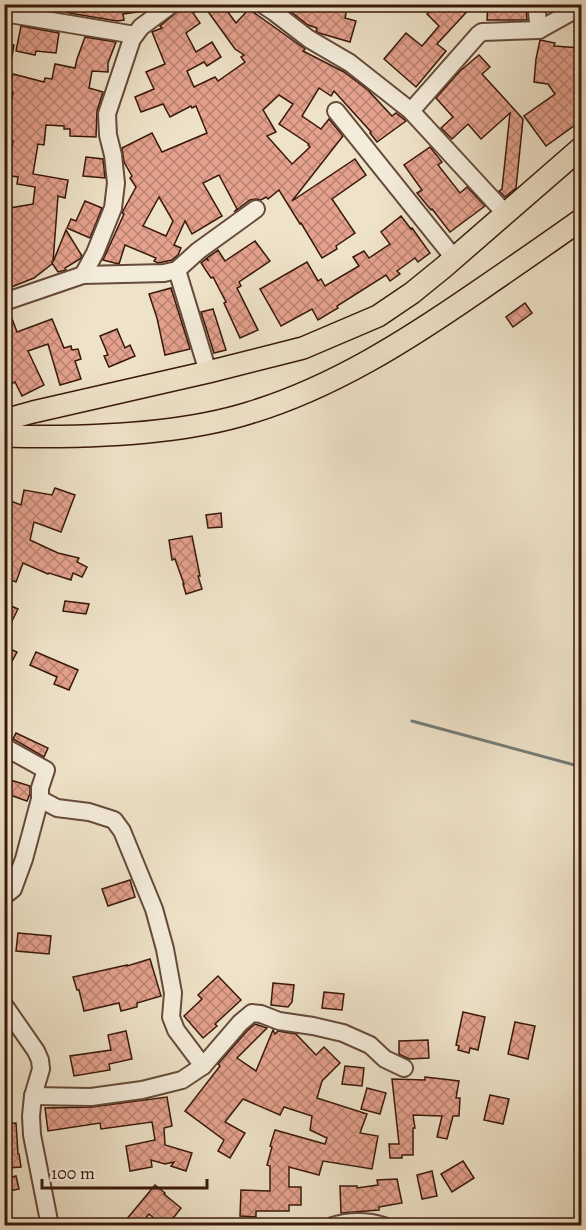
<svg xmlns="http://www.w3.org/2000/svg" width="586" height="1230" viewBox="0 0 586 1230" font-family="Alegreya,serif">
<style>
.lines{fill:none;stroke-linecap:round;stroke-linejoin:round}
.stream{stroke:#747b75;stroke-width:3}
.building{fill:url(#building-cross-hatch);stroke:#39180b;stroke-width:1.5;fill-rule:evenodd}
.minor-casing{stroke:#664a3a;stroke-width:20}
.major-casing{stroke:#39180b;stroke-width:24}
.minor{stroke:#f4ecdb;stroke-width:16}
.major{stroke:#eee2c8;stroke-width:21}
</style>
<defs>
<pattern id="building-cross-hatch" width="8" height="8" patternUnits="userSpaceOnUse" patternTransform="scale(1.5)"><rect width="8" height="8" fill="#e4a18d"/><path d="M0 0l8 8M0 8l8-8" fill="none" stroke="#ba8271"/></pattern>
</defs>
<rect width="100%" height="100%" fill="#eee2c8"/>
<filter id="stains"><feTurbulence type="fractalNoise" baseFrequency=".00333" numOctaves="4"/><feColorMatrix values="0 0 0 0 .2 0 0 0 0 .09 0 0 0 0 .02 0 0 0 .5 -.17"/></filter>
<radialGradient id="worn" r=".72"><stop offset=".6" stop-color="#630" stop-opacity="0"/><stop offset="1" stop-color="#630" stop-opacity=".3"/></radialGradient>
<g class="lines">
<path class="stream" d="M 412,721 L 582,767"/>
</g>
<g class="building">
<path d="M 48,4 L 153,4 L 153,5 L 145,11 L 123,14 L 124,20 L 117,21 L 69,13 Z"/>
<path d="M 187,4 L 222,4 L 236,23 L 249,9 L 305,49 L 303,51 L 344,72 L 368,90 L 392,116 L 396,113 L 406,121 L 377,142 L 370,133 L 371,132 L 334,91 L 331,96 L 319,88 L 302,116 L 321,129 L 329,119 L 343,136 L 292,201 L 355,159 L 366,175 L 332,199 L 355,233 L 336,246 L 337,249 L 322,258 L 301,223 L 300,224 L 279,190 L 268,199 L 266,197 L 261,200 L 256,199 L 250,200 L 234,212 L 237,209 L 219,175 L 203,183 L 222,216 L 192,234 L 185,221 L 174,245 L 181,248 L 178,255 L 172,260 L 158,263 L 154,261 L 156,258 L 125,245 L 119,264 L 103,260 L 124,214 L 122,213 L 123,211 L 136,187 L 130,178 L 132,176 L 124,162 L 122,148 L 152,133 L 162,152 L 207,133 L 196,106 L 192,108 L 191,106 L 170,117 L 163,104 L 141,112 L 135,97 L 154,89 L 146,72 L 165,64 L 152,32 L 162,28 L 160,26 ZM 204,6 L 235,49 L 244,55 L 241,57 L 245,62 L 218,81 L 215,77 L 194,87 L 187,71 L 204,62 L 207,66 L 221,57 L 212,42 L 196,52 L 186,33 L 200,23 L 193,13 ZM 279,95 L 293,104 L 279,124 L 309,144 L 308,145 L 310,147 L 292,164 L 267,136 L 276,132 L 263,110 ZM 159,197 L 173,221 L 166,236 L 143,226 Z"/>
<path d="M 281,4 L 348,4 L 345,18 L 356,21 L 350,42 L 319,33 L 316,31 L 317,28 L 308,25 Z"/>
<path d="M 437,4 L 474,4 L 437,44 L 446,51 L 416,87 L 384,59 L 406,33 L 422,46 L 439,26 L 427,14 Z"/>
<path d="M 488,4 L 526,4 L 527,20 L 487,20 Z"/>
<path d="M 21,26 L 59,33 L 56,53 L 36,51 L 35,55 L 16,51 Z"/>
<path d="M 85,37 L 116,42 L 108,63 L 108,72 L 92,71 L 89,88 L 103,92 L 97,111 L 96,137 L 70,136 L 70,129 L 64,129 L 64,126 L 46,125 L 44,145 L 38,144 L 33,174 L 68,180 L 65,198 L 58,196 L 53,262 L 66,230 L 82,256 L 80,259 L 65,268 L 66,270 L 58,272 L 52,263 L 52,264 L 34,278 L 4,290 L 4,209 L 33,204 L 35,187 L 17,184 L 18,177 L 4,175 L 4,159 L 10,160 L 13,141 L 5,140 L 13,92 L 9,91 L 13,74 L 44,82 L 45,78 L 52,79 L 55,64 L 75,68 L 77,59 Z"/>
<path d="M 540,40 L 555,43 L 554,46 L 582,48 L 582,120 L 546,146 L 524,116 L 555,94 L 548,84 L 534,82 L 536,59 Z"/>
<path d="M 4,43 L 14,45 L 9,72 L 4,71 Z"/>
<path d="M 479,55 L 490,67 L 482,74 L 523,119 L 516,188 L 505,197 L 499,191 L 502,189 L 510,113 L 481,139 L 468,124 L 452,139 L 441,128 L 453,117 L 436,98 L 460,71 Z"/>
<path d="M 430,147 L 442,162 L 438,165 L 460,193 L 467,187 L 485,206 L 450,232 L 432,209 L 431,210 L 417,193 L 422,190 L 404,165 Z"/>
<path d="M 86,157 L 103,159 L 105,178 L 83,176 Z"/>
<path d="M 85,201 L 102,208 L 90,238 L 67,228 L 71,219 L 76,221 Z"/>
<path d="M 401,216 L 411,229 L 412,228 L 430,253 L 418,262 L 415,258 L 397,271 L 400,274 L 390,281 L 386,275 L 337,306 L 338,308 L 318,320 L 312,309 L 281,326 L 260,289 L 307,262 L 318,281 L 321,279 L 325,286 L 359,266 L 353,257 L 364,251 L 369,258 L 390,244 L 381,232 Z"/>
<path d="M 255,241 L 270,261 L 239,282 L 241,286 L 237,288 L 258,330 L 240,338 L 224,303 L 226,302 L 213,277 L 211,278 L 201,263 L 206,259 L 208,260 L 207,258 L 218,250 L 225,261 Z"/>
<path d="M 171,288 L 190,349 L 165,355 L 157,318 L 149,294 Z"/>
<path d="M 525,303 L 532,313 L 513,327 L 506,317 Z"/>
<path d="M 213,309 L 226,350 L 214,353 L 201,312 Z"/>
<path d="M 11,316 L 17,332 L 52,319 L 64,348 L 71,346 L 72,350 L 78,349 L 81,359 L 75,361 L 81,379 L 60,385 L 48,344 L 28,351 L 44,385 L 22,396 L 15,382 L 4,388 L 4,318 Z"/>
<path d="M 117,329 L 125,348 L 130,345 L 135,356 L 109,367 L 104,356 L 108,355 L 100,336 Z"/>
<path d="M 55,488 L 75,495 L 61,532 L 34,522 L 30,540 L 58,553 L 79,558 L 77,562 L 87,567 L 82,577 L 73,573 L 71,580 L 49,573 L 48,574 L 23,563 L 16,582 L 4,577 L 4,508 L 8,500 L 21,505 L 24,490 L 52,495 Z"/>
<path d="M 221,513 L 222,527 L 208,528 L 206,515 Z"/>
<path d="M 192,536 L 200,576 L 198,576 L 202,589 L 186,594 L 183,584 L 184,584 L 175,559 L 172,560 L 169,540 Z"/>
<path d="M 65,601 L 89,604 L 86,614 L 63,611 Z"/>
<path d="M 4,603 L 18,609 L 4,637 Z"/>
<path d="M 4,646 L 17,652 L 4,676 Z"/>
<path d="M 36,652 L 78,670 L 69,690 L 54,684 L 57,677 L 30,665 Z"/>
<path d="M 16,733 L 48,748 L 44,757 L 13,739 Z"/>
<path d="M 4,778 L 30,786 L 30,794 L 27,801 L 4,793 Z"/>
<path d="M 130,880 L 135,897 L 108,906 L 102,889 Z"/>
<path d="M 18,933 L 51,936 L 49,954 L 16,951 Z"/>
<path d="M 150,959 L 161,996 L 137,1003 L 137,1007 L 121,1011 L 119,1003 L 84,1011 L 79,990 L 77,990 L 73,977 L 127,965 L 127,966 Z"/>
<path d="M 218,976 L 241,1000 L 215,1024 L 217,1026 L 203,1038 L 184,1016 L 202,999 L 198,995 Z"/>
<path d="M 273,983 L 294,985 L 292,1002 L 288,1007 L 271,1005 Z"/>
<path d="M 324,992 L 344,994 L 342,1010 L 322,1008 Z"/>
<path d="M 463,1012 L 485,1017 L 478,1050 L 470,1048 L 469,1053 L 458,1050 L 459,1046 L 456,1045 Z"/>
<path d="M 515,1022 L 535,1026 L 528,1059 L 508,1054 Z"/>
<path d="M 255,1024 L 267,1028 L 237,1058 L 256,1071 L 273,1030 L 275,1034 L 278,1031 L 296,1034 L 316,1055 L 324,1047 L 340,1063 L 322,1081 L 317,1098 L 367,1114 L 360,1133 L 378,1136 L 372,1169 L 323,1161 L 319,1175 L 289,1167 L 289,1187 L 301,1187 L 301,1205 L 289,1205 L 289,1211 L 256,1211 L 256,1217 L 240,1216 L 241,1190 L 270,1191 L 270,1166 L 267,1165 L 272,1147 L 270,1146 L 275,1130 L 325,1144 L 327,1138 L 310,1130 L 312,1116 L 284,1107 L 280,1115 L 243,1099 L 225,1122 L 245,1133 L 230,1158 L 218,1151 L 224,1140 L 185,1111 L 220,1066 L 218,1064 L 247,1031 Z"/>
<path d="M 126,1031 L 132,1059 L 109,1064 L 110,1070 L 74,1076 L 70,1056 L 111,1050 L 108,1035 Z"/>
<path d="M 428,1040 L 429,1058 L 409,1059 L 399,1054 L 399,1041 Z"/>
<path d="M 345,1066 L 364,1068 L 362,1086 L 342,1084 Z"/>
<path d="M 425,1077 L 459,1081 L 456,1098 L 460,1098 L 459,1116 L 453,1116 L 447,1139 L 437,1137 L 442,1116 L 413,1115 L 415,1128 L 413,1128 L 413,1155 L 402,1155 L 402,1158 L 390,1158 L 389,1144 L 399,1144 L 392,1079 L 425,1080 Z"/>
<path d="M 367,1088 L 386,1093 L 380,1114 L 361,1109 Z"/>
<path d="M 490,1095 L 509,1099 L 503,1124 L 484,1120 Z"/>
<path d="M 167,1097 L 172,1126 L 164,1128 L 165,1145 L 192,1153 L 186,1171 L 171,1166 L 174,1162 L 165,1164 L 151,1160 L 152,1167 L 130,1171 L 126,1146 L 155,1140 L 152,1122 L 101,1129 L 100,1123 L 48,1131 L 45,1108 L 92,1107 Z"/>
<path d="M 16,1123 L 18,1154 L 19,1154 L 21,1167 L 9,1168 L 7,1148 L 6,1148 L 4,1142 L 4,1124 Z"/>
<path d="M 463,1161 L 474,1178 L 452,1192 L 441,1174 Z"/>
<path d="M 432,1171 L 437,1196 L 422,1199 L 417,1175 Z"/>
<path d="M 16,1176 L 19,1189 L 4,1192 L 4,1179 Z"/>
<path d="M 397,1179 L 402,1203 L 379,1207 L 379,1210 L 341,1213 L 340,1186 L 357,1186 L 357,1188 L 378,1185 L 377,1180 Z"/>
<path d="M 155,1185 L 165,1193 L 164,1194 L 181,1208 L 167,1226 L 163,1226 L 149,1214 L 139,1226 L 133,1226 L 126,1220 Z"/>
</g>
<g class="lines">
<g class="minor-casing">
<g id="minor">
<path d="M 262,4 L 274,12 L 309,39 L 350,63 L 411,111 L 505,213"/>
<path d="M 536,4 L 539,30"/>
<path d="M 4,13 L 135,35"/>
<path d="M 336,111 L 454,258"/>
<path d="M 411,111 L 478,35 L 482,32 L 539,30 L 582,6"/>
<path d="M 177,270 L 208,372"/>
<path d="M 83,275 L 95,253 L 113,208 L 116,183 L 113,155 L 108,135 L 107,114 L 132,39 L 141,27 L 172,4"/>
<path d="M 4,302 L 83,275 L 164,273 L 177,270 L 198,251 L 256,209"/>
<path d="M 4,746 L 10,750 L 46,770 L 40,788 L 40,799 L 57,808 L 89,812 L 114,820 L 122,831 L 154,909 L 165,949 L 173,993 L 171,1017 L 176,1030 L 203,1066"/>
<path d="M 4,896 L 13,889 L 24,859 L 40,799"/>
<path d="M 4,1005 L 36,1051 L 40,1060 L 41,1069 L 33,1096 L 31,1116 L 32,1135 L 50,1226"/>
<path d="M 33,1096 L 91,1097 L 142,1090 L 182,1080 L 203,1066 L 240,1023 L 252,1013 L 261,1014 L 279,1021 L 313,1026 L 343,1033 L 370,1045 L 385,1059 L 404,1068"/>
<path d="M 332,1226 C 349,1221 368,1221 384,1226"/>
</g>
</g>
<g class="major-casing">
<g id="major">
<path d="M 4,420 L 33,412 L 208,372 L 303,348 L 378,316 L 412,293 L 444,267 L 582,147"/>
<path d="M 4,436 C 81,438 175,436 249,413 C 332,388 406,341 477,292 C 512,268 547,244 582,219"/>
</g>
</g>
<use href="#minor" class="minor"/>
<use href="#major" class="major"/>
</g>
<rect width="586" height="1230" fill="none" stroke="#eee2c8" stroke-width="24"/>
<rect x="6" y="6" width="574" height="1218" fill="none" stroke="#39180b" stroke-width="3"/>
<rect x="12" y="12" width="562" height="1206" fill="none" stroke="#39180b" stroke-width="1.5"/>
<path d="M42 1179v9h165v-9" fill="none" stroke="#39180b" stroke-width="3"/>
<text x="51" y="1179" font-size="18" fill="#39180b" stroke="#f4ecdb" stroke-width="4.5" paint-order="stroke">100 m</text>
<rect width="100%" height="100%" filter="url(#stains)"/>
<rect width="100%" height="100%" fill="url(#worn)"/>
</svg>
